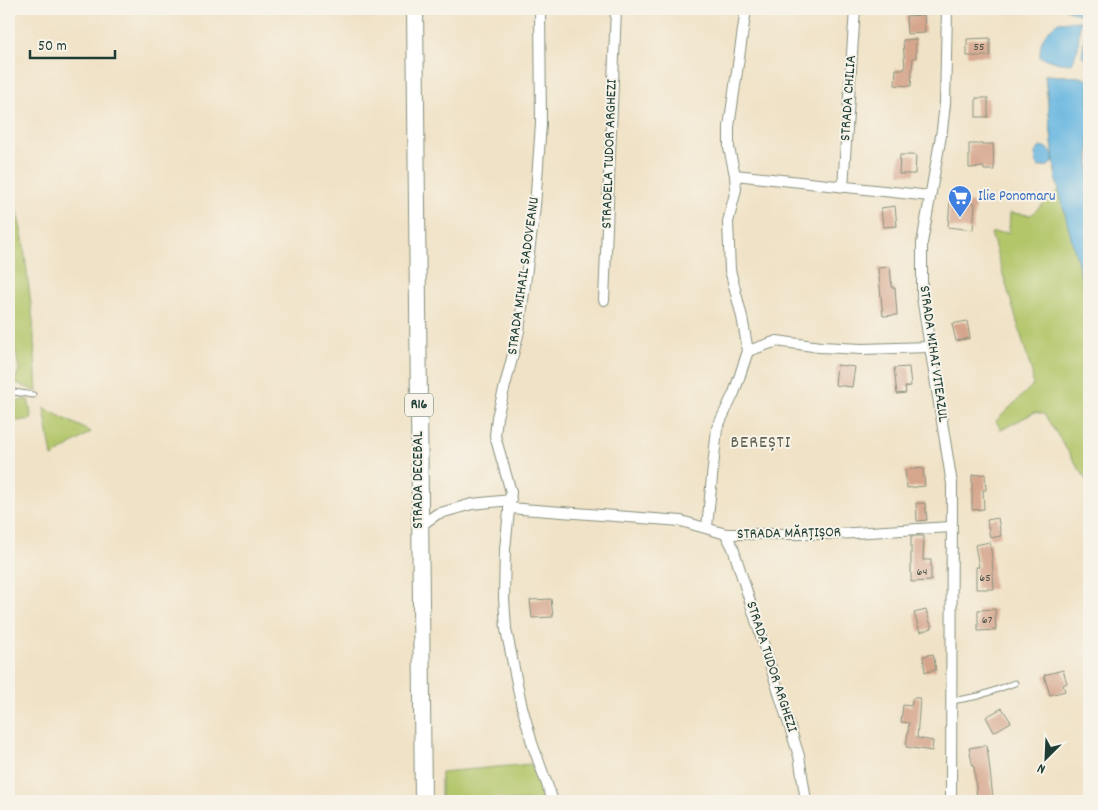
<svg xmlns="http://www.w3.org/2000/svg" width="1098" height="810" viewBox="0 0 1098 810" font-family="Dekko,sans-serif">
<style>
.green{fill:#b3c66a;stroke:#69824f}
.water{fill:#65b5e0;stroke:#42798a}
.building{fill:#d5a58c}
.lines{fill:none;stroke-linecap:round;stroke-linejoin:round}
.lane-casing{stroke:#88907d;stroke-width:7}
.street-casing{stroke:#88907d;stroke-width:12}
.primary-casing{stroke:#88907d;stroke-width:18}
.lane{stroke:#fff;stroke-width:5}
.street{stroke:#fff;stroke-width:10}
.primary{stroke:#fff;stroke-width:16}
.labels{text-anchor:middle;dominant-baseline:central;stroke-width:4;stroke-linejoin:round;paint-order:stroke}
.number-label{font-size:12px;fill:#4c574a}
.shield{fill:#f7f3e8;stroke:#60746a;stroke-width:1}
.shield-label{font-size:14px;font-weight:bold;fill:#1f3d34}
.street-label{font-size:15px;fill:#1f3d34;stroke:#f7f3e8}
.shop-label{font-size:15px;fill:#366cbe;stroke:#f7f3e8;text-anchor:start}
.quarter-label{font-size:18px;letter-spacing:1px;fill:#5f6153;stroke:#f7f3e8}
</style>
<rect width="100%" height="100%" fill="#f7f3e8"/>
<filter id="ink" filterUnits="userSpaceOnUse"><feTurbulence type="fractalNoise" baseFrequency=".02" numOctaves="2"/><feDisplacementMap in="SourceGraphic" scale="10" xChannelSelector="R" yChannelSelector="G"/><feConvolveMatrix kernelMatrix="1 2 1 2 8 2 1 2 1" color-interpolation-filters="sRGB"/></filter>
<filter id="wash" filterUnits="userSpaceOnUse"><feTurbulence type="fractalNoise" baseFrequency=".0096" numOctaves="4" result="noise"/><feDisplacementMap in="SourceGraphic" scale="20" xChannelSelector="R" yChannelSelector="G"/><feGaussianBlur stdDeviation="1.12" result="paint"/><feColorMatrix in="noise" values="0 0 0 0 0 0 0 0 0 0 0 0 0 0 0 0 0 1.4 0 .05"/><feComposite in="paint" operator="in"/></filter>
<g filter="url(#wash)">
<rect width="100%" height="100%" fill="#f0e2c6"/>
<g class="green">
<path d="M 1045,75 L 1080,77 L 1089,80 L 1089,484 L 1044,414 L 1035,412 L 1001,430 L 996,421 L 1033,385 L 1032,373 L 991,233 L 1009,232 L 1010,213 L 1031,215 L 1059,190 L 1056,179 Z"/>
<path d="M 9,176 L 23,239 L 33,321 L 37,392 L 14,382 L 19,370 L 9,315 Z"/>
<path d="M 28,399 L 32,419 L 9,422 L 9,403 Z"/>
<path d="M 44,408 L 91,432 L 52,457 Z"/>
<path d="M 531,764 L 545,801 L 441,801 L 441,772 Z"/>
</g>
<g class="water">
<path d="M 1065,9 L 1089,9 L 1089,61 L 1082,56 L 1087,17 Z"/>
<path d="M 1080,21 L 1078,48 L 1072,64 L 1059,63 L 1040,57 C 1040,37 1044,35 1058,22 Z"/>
<path d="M 1045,75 L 1080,77 L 1089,80 L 1089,307 L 1056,179 Z"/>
<path d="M 1040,147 L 1047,148 L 1053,155 L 1053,162 L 1048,166 L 1039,167 L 1036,162 L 1035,153 Z"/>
</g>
<g id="blocks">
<g class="building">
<path d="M 924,15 L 925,33 L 907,34 L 906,16 Z"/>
<path d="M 990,38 L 990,56 L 967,56 L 967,39 Z"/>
<path d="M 916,39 L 916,58 L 913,58 L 911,86 L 895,85 L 896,69 L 905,69 L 903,40 Z"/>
<rect x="976" y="98" width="12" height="19"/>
<path d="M 969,144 L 993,144 L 994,170 L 984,170 L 984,167 L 969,168 Z"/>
<path d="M 900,155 L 916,155 L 915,174 L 899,174 Z"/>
<path d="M 950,201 L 975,203 L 973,230 L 948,227 Z"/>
<path d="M 895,206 L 897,226 L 883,227 L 881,208 Z"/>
<path d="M 890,267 L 892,288 L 895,288 L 897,315 L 883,316 L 878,268 Z"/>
<path d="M 967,321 L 970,338 L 956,341 L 952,324 Z"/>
<path d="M 837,365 L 855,367 L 852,387 L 835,385 Z"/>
<path d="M 909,367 L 911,386 L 905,387 L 906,393 L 897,394 L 894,368 Z"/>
<path d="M 923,468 L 925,486 L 907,488 L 905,470 Z"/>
<path d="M 985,474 L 986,490 L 983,490 L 984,509 L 972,510 L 972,475 Z"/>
<path d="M 916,503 L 925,503 L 927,520 L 917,521 Z"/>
<path d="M 998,518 L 1001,536 L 990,538 L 987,520 Z"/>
<path d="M 911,536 L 924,536 L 923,560 L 931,560 L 931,581 L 911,582 Z"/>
<path d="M 990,542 L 992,558 L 994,589 L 976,589 L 976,567 L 979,567 L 975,545 Z"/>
<path d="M 551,599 L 553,617 L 532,618 L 530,600 Z"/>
<path d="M 995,609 L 996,630 L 978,631 L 978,610 Z"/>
<path d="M 926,610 L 932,628 L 920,632 L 914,613 Z"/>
<path d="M 933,654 L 936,670 L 925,672 L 923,656 Z"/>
<path d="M 1063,670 L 1067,683 L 1063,685 L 1065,691 L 1050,695 L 1044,675 Z"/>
<path d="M 913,698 L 920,698 L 917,738 L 933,741 L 932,751 L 906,747 L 909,723 L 901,722 L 903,705 L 911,706 Z"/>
<path d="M 1002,708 L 1011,722 L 994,732 L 986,717 Z"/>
<path d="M 987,745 L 993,798 L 977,799 L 974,767 L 973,767 L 969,748 Z"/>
</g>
</g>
</g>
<g filter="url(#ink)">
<use href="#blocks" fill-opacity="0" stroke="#88907d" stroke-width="1"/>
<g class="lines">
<g class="lane-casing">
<g id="lane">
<path d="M 9,393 L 14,392 L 33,395"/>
<path d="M 952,701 L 979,696 L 1015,683"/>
</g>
</g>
<g class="street-casing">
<g id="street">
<path d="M 540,9 L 541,124 L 535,206 L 519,331 L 497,417 L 495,436 L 511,492 L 505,549 L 504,598 L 506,629 L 521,703 L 532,743 L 553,801"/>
<path d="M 947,9 L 945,104 L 942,130 L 922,243 L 922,297 L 952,484 L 951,801"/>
<path d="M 735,175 L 930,196"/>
<path d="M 843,187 L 855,9"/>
<path d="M 604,300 L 616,9"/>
<path d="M 748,351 L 777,341 L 820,347 L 862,349 L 930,347"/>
<path d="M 509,508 L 681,521 L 726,534 L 837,534 L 951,527"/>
<path d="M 420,526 L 437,514 L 472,504 L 511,500"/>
<path d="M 707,527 L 717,428 L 734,393 L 748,351 L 742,317 L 730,270 L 728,222 L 736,189 L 735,175 L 729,148 L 729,127 L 746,9"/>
<path d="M 726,534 L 733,548 L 799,756 L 806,801"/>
</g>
</g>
<g class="primary-casing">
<path id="primary" d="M 415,9 L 423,801"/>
</g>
<use href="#lane" class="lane"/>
<use href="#street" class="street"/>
<use href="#primary" class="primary"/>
</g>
</g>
<defs>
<g id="supermarket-pin" transform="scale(1.25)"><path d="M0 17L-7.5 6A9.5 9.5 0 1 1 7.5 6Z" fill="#3f7fe0" stroke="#f7f3e8"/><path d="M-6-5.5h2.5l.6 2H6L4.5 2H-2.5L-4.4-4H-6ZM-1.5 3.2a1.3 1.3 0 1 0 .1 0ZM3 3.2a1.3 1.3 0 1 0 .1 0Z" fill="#fff"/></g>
</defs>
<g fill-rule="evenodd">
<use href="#supermarket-pin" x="960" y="197"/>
</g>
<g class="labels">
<g class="number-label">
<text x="979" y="47">55</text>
<text x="922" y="572">64</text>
<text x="985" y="578">65</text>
<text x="987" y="620">67</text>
</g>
<rect class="shield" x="405" y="393.5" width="28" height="23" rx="4"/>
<g class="shield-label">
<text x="419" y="405">R16</text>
</g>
<g class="street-label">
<text transform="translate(849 98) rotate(-86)">STRADA CHILIA</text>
<text transform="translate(610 154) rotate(-88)">STRADELA TUDOR ARGHEZI</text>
<text transform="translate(524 276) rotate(-82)">STRADA MIHAIL SADOVEANU</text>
<text transform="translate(933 354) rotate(82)">STRADA MIHAI VITEAZUL</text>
<text transform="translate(419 480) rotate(-90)">STRADA DECEBAL</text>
<text transform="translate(789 534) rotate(-1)">STRADA MĂRȚIȘOR</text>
<text transform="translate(771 667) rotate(72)">STRADA TUDOR ARGHEZI</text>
</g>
<g class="shop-label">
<text x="978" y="197">Ilie Ponomaru</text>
</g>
<g class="quarter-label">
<text x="761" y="443">BEREȘTI</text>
</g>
</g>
<rect width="1098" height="810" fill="none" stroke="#f7f3e8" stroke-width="30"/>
<g transform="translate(1046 758) rotate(204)" stroke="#f7f3e8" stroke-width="4" paint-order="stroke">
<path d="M0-4L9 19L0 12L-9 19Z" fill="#1f3d34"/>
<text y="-8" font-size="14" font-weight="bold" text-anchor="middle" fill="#1f3d34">N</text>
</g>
<path d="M30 50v8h85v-8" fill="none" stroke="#1f3d34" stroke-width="2.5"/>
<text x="38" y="50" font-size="15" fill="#1f3d34" stroke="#f7f3e8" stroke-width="4" paint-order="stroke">50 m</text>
</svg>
